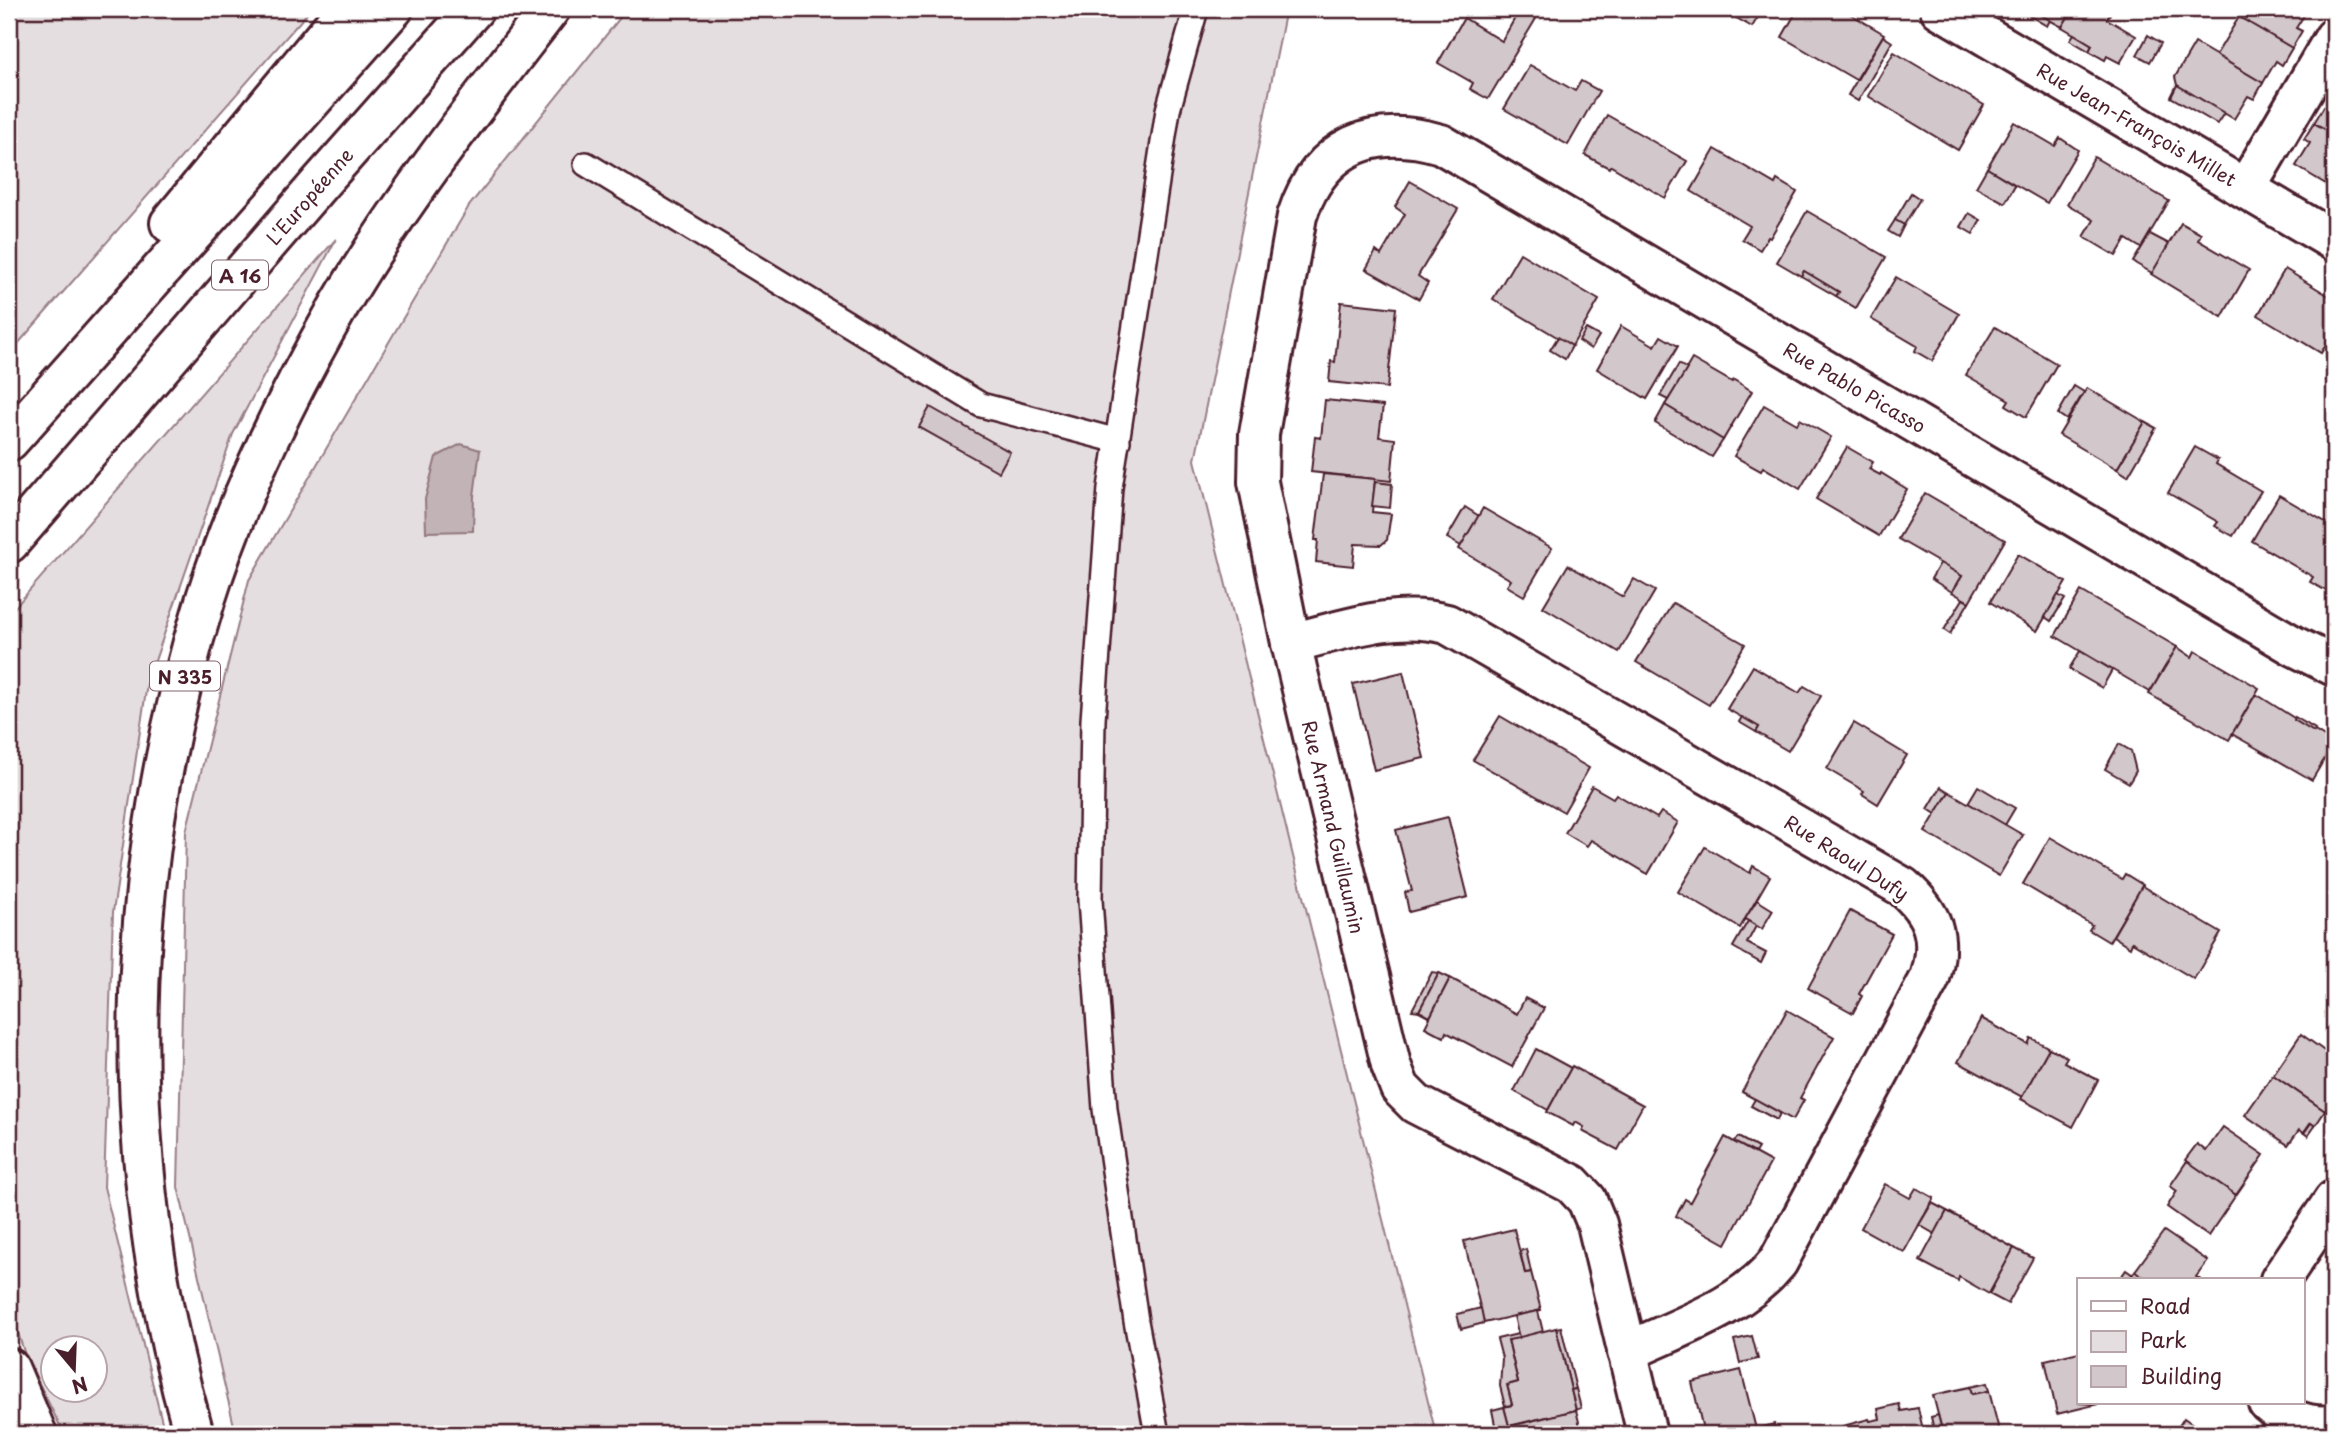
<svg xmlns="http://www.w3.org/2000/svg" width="2343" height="1443" viewBox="0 0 2343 1443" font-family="'Playpen Sans',sans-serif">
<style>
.green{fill:#e5dee0;stroke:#987e86;stroke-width:2;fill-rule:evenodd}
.water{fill:#c1b3b6;stroke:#91787e;stroke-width:2}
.building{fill:#d2c7cb;stroke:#4a1f2b;stroke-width:2}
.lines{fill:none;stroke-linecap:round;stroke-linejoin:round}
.lane-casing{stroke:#4a1f2b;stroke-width:28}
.street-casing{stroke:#4a1f2b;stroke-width:44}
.highway-casing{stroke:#4a1f2b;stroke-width:44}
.lane{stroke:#fff;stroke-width:23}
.street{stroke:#fff;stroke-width:38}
.highway{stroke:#fff;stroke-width:38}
.labels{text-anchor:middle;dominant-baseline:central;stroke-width:5;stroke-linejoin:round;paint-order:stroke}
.shield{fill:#fff;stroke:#80626b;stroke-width:2}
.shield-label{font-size:18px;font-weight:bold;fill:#4a1f2b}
.street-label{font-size:19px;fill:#4a1f2b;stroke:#fff}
</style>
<rect width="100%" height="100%" fill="#fff"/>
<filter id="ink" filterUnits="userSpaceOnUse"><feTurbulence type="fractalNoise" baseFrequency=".0143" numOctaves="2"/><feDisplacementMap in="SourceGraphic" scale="14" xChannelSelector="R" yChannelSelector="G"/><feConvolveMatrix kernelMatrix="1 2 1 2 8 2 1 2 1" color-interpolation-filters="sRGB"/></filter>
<g filter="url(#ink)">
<g class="green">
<path d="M 9,9 L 311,9 L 9,354 Z"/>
<path d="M 627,9 L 1286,9 L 1195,460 L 1436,1434 L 236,1434 L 178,1187 L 186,832 L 249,580 L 469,206 Z"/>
<path d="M 336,239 L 233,434 L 147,684 L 113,912 L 104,1187 L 165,1434 L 64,1434 L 25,1355 L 9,1304 L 9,614 ZM 94,1348 L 94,1390 L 52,1390 L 52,1348 Z"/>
</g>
<path class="water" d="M 461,444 L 480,450 L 474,496 L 473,531 L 426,532 L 425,499 L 436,457 Z"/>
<g class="building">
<path d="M 1520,9 L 1537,17 L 1488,99 L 1470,89 L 1473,83 L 1438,63 L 1464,18 L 1502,41 Z"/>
<path d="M 1721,9 L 1763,9 L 1752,27 Z"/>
<path d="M 1798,9 L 1842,9 L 1884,34 L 1856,80 L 1782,37 Z"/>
<path d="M 2017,9 L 2073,9 L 2062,27 L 2033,11 L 2030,16 Z"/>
<path d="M 2073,9 L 2113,9 L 2107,19 L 2136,36 L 2120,63 L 2107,56 L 2105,60 L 2089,51 L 2092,45 L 2062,27 Z"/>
<path d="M 2245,9 L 2308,9 L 2296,28 L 2302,31 L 2292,48 L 2239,17 Z"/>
<path d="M 2033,11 L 2050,20 L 2047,26 L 2030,16 Z"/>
<path d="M 2239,17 L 2292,48 L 2282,65 L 2276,61 L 2263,83 L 2216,55 Z"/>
<path d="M 2074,34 L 2092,45 L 2089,51 L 2070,40 Z"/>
<path d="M 2148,35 L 2161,43 L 2150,62 L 2137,55 Z"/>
<path d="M 1883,36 L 1892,42 L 1858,101 L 1848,95 Z"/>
<path d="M 2195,43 L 2263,83 L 2254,99 L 2248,96 L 2234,119 L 2177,85 L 2175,77 Z"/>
<path d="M 1894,52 L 1984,105 L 1958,150 L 1868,96 Z"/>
<path d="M 1530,65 L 1575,91 L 1581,81 L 1599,91 L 1568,145 L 1504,109 Z"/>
<path d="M 2177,85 L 2224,113 L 2217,124 L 2171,97 Z"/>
<path d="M 2334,102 L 2334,134 L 2314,123 L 2324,106 L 2330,109 Z"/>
<path d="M 1607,115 L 1687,161 L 1665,198 L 1611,166 L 1609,168 L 1585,155 Z"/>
<path d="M 2014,122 L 2055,146 L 2060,138 L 2078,150 L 2047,203 L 1987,168 Z"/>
<path d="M 2314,123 L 2334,134 L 2334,189 L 2296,166 L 2310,143 L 2304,139 Z"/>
<path d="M 1715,149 L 1775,184 L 1777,180 L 1797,192 L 1770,238 L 1768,237 L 1760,250 L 1742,239 L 1750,226 L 1691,191 Z"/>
<path d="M 2094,157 L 2169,201 L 2141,248 L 2126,239 L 2116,256 L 2084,237 L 2094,220 L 2067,204 Z"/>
<path d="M 1987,168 L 2015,185 L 2005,203 L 1976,187 Z"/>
<path d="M 1410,181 L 1458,209 L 1418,276 L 1428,283 L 1419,299 L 1366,269 L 1376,251 L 1381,255 L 1405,214 L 1395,207 Z"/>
<path d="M 1911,193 L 1920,199 L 1904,225 L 1895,220 Z"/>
<path d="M 1807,211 L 1886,257 L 1856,308 L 1836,296 L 1839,292 L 1804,271 L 1801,276 L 1777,262 Z"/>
<path d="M 1969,213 L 1981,220 L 1973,234 L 1961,227 Z"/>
<path d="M 1895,220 L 1904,225 L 1898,237 L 1888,231 Z"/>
<path d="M 2181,223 L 2201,234 L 2198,240 L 2249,270 L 2222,317 L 2151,274 Z"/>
<path d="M 2150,234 L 2169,244 L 2152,273 L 2133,262 Z"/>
<path d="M 1520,253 L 1599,300 L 1572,346 L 1493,299 Z"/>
<path d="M 2285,269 L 2334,299 L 2334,331 L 2321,353 L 2258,315 Z"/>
<path d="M 1804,271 L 1839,292 L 1836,296 L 1801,276 Z"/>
<path d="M 1896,277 L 1959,314 L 1932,361 L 1915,351 L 1917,346 L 1871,319 Z"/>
<path d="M 1341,302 L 1396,308 L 1387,388 L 1329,382 L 1331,361 L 1335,362 Z"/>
<path d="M 1621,326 L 1655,346 L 1661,336 L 1678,346 L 1647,399 L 1597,369 Z"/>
<path d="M 1995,327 L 2057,364 L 2026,417 L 2006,405 L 2009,400 L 1966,375 Z"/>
<path d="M 1586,329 L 1599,336 L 1591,349 L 1579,341 Z"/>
<path d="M 1558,337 L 1572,346 L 1565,359 L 1550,350 Z"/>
<path d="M 1692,359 L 1732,382 L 1734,380 L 1752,391 L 1723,440 L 1665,405 Z"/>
<path d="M 1679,364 L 1687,369 L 1668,400 L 1660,396 Z"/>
<path d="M 2334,366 L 2334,385 L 2326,380 Z"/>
<path d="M 2074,386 L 2084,392 L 2067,420 L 2058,414 Z"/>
<path d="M 2087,388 L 2145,422 L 2117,469 L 2059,435 Z"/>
<path d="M 1325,400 L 1383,406 L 1379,437 L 1395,439 L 1391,481 L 1311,472 L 1315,437 L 1321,438 Z"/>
<path d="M 1665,405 L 1723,440 L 1712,457 L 1655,423 Z"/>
<path d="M 1764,405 L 1797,424 L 1800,419 L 1831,437 L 1800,489 L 1763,467 L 1761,471 L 1734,456 Z"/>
<path d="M 930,407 L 1010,452 L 999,472 L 919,427 Z"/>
<path d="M 2145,422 L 2156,428 L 2128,476 L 2117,469 Z"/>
<path d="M 1847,447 L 1873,462 L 1869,469 L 1880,475 L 1881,473 L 1907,489 L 1879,536 L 1816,499 Z"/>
<path d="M 2195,447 L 2218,460 L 2216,464 L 2261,491 L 2233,536 L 2215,526 L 2218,522 L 2168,493 Z"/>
<path d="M 1323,474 L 1375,479 L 1372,512 L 1391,514 L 1387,540 L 1381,545 L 1355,544 L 1353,566 L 1316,562 L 1318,540 L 1315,540 Z"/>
<path d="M 1375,482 L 1392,484 L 1390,508 L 1372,506 Z"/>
<path d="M 1925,493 L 2005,540 L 1969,602 L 1952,592 L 1962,576 L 1898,539 Z"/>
<path d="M 2279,495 L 2334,527 L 2334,582 L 2328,592 L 2310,582 L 2313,577 L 2252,541 Z"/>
<path d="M 1465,507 L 1479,516 L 1461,546 L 1447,538 Z"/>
<path d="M 1483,508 L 1552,548 L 1524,596 L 1507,586 L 1511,580 L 1459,549 Z"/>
<path d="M 2018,554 L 2066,582 L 2037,631 L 1990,602 Z"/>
<path d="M 1940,563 L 1962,576 L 1952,592 L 1931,579 Z"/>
<path d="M 1568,565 L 1623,597 L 1634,579 L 1655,591 L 1619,652 L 1543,607 Z"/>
<path d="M 2081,591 L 2177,647 L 2150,692 L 2055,636 Z"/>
<path d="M 2058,595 L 2065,599 L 2051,621 L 2045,617 Z"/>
<path d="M 1963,599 L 1969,602 L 1950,634 L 1944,630 Z"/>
<path d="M 1673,603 L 1745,644 L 1709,705 L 1636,662 Z"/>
<path d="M 2177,647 L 2192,657 L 2195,651 L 2259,688 L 2229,740 L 2149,694 Z"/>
<path d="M 2080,651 L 2112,670 L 2102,688 L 2069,669 Z"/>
<path d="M 1753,666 L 1799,693 L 1804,686 L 1821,696 L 1788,751 L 1756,732 L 1759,727 L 1727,709 Z"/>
<path d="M 1403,672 L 1424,758 L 1374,770 L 1353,684 Z"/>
<path d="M 2256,694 L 2334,743 L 2312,780 L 2232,734 Z"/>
<path d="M 1500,716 L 1589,768 L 1564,812 L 1473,760 Z"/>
<path d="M 1742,717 L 1759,727 L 1756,732 L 1739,722 Z"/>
<path d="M 2295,717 L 2315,729 L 2314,732 L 2294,720 Z"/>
<path d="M 1854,723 L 1907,755 L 1878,804 L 1862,794 L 1864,791 L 1827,769 Z"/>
<path d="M 2119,744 L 2131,751 L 2136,771 L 2129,783 L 2105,769 Z"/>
<path d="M 1592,786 L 1613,798 L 1616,794 L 1657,818 L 1661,812 L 1678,822 L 1648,874 L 1591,840 L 1587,846 L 1565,833 Z"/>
<path d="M 1978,786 L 2015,808 L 2005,825 L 1968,803 Z"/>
<path d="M 1941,787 L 1949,792 L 1936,814 L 1928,809 Z"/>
<path d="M 1949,792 L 2023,835 L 1999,876 L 1925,832 Z"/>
<path d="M 1448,817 L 1468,897 L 1409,912 L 1405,892 L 1412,891 L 1396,830 Z"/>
<path d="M 2050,837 L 2122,879 L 2125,874 L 2143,885 L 2109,942 L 2089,930 L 2092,925 L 2023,884 Z"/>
<path d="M 1705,847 L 1750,873 L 1753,866 L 1770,876 L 1740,928 L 1678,892 Z"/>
<path d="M 2142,886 L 2221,933 L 2194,979 L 2132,942 L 2130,947 L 2113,936 Z"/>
<path d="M 1757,900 L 1773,910 L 1762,929 L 1745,919 Z"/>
<path d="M 1850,911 L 1892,934 L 1859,994 L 1862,996 L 1853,1013 L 1808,988 Z"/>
<path d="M 1748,921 L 1756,926 L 1747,943 L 1766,953 L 1761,963 L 1733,947 Z"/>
<path d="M 1432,972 L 1439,973 L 1419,1011 L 1412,1010 Z"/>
<path d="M 1439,973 L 1450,978 L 1430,1017 L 1419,1011 Z"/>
<path d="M 1450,978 L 1517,1014 L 1525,998 L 1544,1008 L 1512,1067 L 1446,1032 L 1444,1037 L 1425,1027 Z"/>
<path d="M 1787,1010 L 1834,1037 L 1800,1098 L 1804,1100 L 1793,1120 L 1742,1092 Z"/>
<path d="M 1981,1018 L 2028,1044 L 2031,1038 L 2049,1048 L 2022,1097 L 1958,1062 Z"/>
<path d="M 2301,1034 L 2334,1058 L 2334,1089 L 2331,1094 L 2334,1098 L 2325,1111 L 2273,1075 Z"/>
<path d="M 2049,1048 L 2067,1057 L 2064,1062 L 2098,1080 L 2073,1127 L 2021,1099 Z"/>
<path d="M 1536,1049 L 1571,1068 L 1548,1110 L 1514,1091 Z"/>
<path d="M 1572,1066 L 1643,1105 L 1618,1150 L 1582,1131 L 1584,1127 L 1575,1122 L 1573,1126 L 1547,1112 Z"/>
<path d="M 2273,1075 L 2325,1111 L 2315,1126 L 2311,1123 L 2304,1133 L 2299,1130 L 2288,1145 L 2245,1115 Z"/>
<path d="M 1755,1099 L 1780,1113 L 1777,1120 L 1751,1106 Z"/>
<path d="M 2311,1123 L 2315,1126 L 2308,1136 L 2304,1133 Z"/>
<path d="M 2223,1127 L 2264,1155 L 2236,1195 L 2185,1160 L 2197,1144 L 2206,1151 Z"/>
<path d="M 1725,1137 L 1771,1162 L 1726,1244 L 1676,1216 L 1685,1199 L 1690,1202 Z"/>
<path d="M 1738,1137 L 1758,1148 L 1755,1153 L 1734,1142 Z"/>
<path d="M 2187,1161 L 2236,1195 L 2208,1236 L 2167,1207 L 2177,1191 L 2170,1186 Z"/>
<path d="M 1885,1184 L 1910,1198 L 1916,1188 L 1934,1198 L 1904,1252 L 1861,1228 Z"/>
<path d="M 1932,1203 L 1947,1211 L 1935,1234 L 1919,1225 Z"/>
<path d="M 1947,1211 L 2014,1248 L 1989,1294 L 1959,1277 L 1958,1281 L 1920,1261 Z"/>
<path d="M 1514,1229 L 1525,1273 L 1531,1272 L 1541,1310 L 1484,1323 L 1464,1241 Z"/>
<path d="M 2164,1231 L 2208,1261 L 2196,1277 L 2201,1280 L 2148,1280 L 2135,1271 Z"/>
<path d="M 2014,1248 L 2033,1258 L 2008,1304 L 1989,1294 Z"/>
<path d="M 1526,1249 L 1531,1272 L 1525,1273 L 1520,1251 Z"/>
<path d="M 2126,1270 L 2133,1275 L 2129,1280 L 2119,1280 Z"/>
<path d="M 2135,1271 L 2148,1280 L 2129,1280 Z"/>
<path d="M 1481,1308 L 1484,1323 L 1461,1329 L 1457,1314 Z"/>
<path d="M 1538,1311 L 1543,1332 L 1519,1338 L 1514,1316 Z"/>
<path d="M 1561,1327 L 1576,1389 L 1571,1390 L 1556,1328 Z"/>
<path d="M 1556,1328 L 1576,1410 L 1509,1426 L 1504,1407 L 1512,1405 L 1507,1385 L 1518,1382 L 1508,1340 Z"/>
<path d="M 1518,1334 L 1519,1338 L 1508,1340 L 1518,1382 L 1507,1385 L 1512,1405 L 1505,1406 L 1500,1386 L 1502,1358 L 1497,1339 Z"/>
<path d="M 1752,1336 L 1758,1359 L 1740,1363 L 1734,1340 Z"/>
<path d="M 2079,1352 L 2079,1403 L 2098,1404 L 2057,1414 L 2045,1360 Z"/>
<path d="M 1741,1370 L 1756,1429 L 1774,1424 L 1776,1434 L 1704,1434 L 1692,1382 Z"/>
<path d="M 1987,1383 L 1989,1391 L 1972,1394 L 1970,1387 Z"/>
<path d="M 1970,1387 L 1972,1394 L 1989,1391 L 2000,1434 L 1943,1434 L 1933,1395 Z"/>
<path d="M 1576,1389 L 1581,1408 L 1576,1410 L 1571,1390 Z"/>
<path d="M 1899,1404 L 1901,1411 L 1918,1408 L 1924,1434 L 1845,1434 L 1843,1426 L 1869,1419 L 1870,1421 L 1880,1419 L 1878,1409 Z"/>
<path d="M 1504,1407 L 1509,1426 L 1496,1430 L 1492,1410 Z"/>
<path d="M 1576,1410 L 1582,1434 L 1510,1434 L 1507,1427 Z"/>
<path d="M 1938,1415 L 1943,1434 L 1935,1434 L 1931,1417 Z"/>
<path d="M 2184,1418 L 2207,1434 L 2174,1434 Z"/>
<path d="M 1507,1427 L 1510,1434 L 1497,1434 L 1496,1430 Z"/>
</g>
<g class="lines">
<g class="lane-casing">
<g id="lane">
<path d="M 586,164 L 981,405 L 1118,441"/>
<path d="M 1157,1434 L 1136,1321 L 1105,1109 L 1090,900 L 1093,720 L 1110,488 L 1168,110 L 1196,9"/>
</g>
</g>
<g class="street-casing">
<g id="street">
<path d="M 1940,9 L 2334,241"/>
<path d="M 2246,188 L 2334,38"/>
<path d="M 1291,643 C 1341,631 1395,610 1447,624 L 1903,887 C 1934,914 1942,938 1930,978 L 1778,1262 C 1741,1308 1679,1327 1627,1352"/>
<path d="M 2280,1280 L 2334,1200"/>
<path d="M 2268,1403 C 2287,1420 2309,1428 2334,1425"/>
<path d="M 1647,1434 L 1597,1224 L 1587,1200 L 1572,1184 L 1416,1104 L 1400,1088 L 1391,1065 L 1291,643 L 1258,482 L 1259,434 L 1297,216 C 1320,145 1373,124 1441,144 L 2294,646 L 2334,666"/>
</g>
</g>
<g class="highway-casing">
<g id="highway">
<path d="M 170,223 L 347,9"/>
<path d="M 9,441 L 393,9"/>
<path d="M 9,543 L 320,183 L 474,9"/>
<path d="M 9,1368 L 37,1434"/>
<path d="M 194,1434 C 115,1158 121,872 206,598 C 238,496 287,396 340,304 C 401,200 477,104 550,9"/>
</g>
</g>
<use href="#lane" class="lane"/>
<use href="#street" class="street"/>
<use href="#highway" class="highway"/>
</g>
</g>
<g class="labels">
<g class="shield">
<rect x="212" y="260.5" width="56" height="29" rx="5"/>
<rect x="150" y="661.5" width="70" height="29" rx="5"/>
</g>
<g class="shield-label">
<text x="240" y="275">A 16</text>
<text x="185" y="676">N 335</text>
</g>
<g class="street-label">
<text transform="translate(2137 124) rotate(30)">Rue Jean-François Millet</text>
<text transform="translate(309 196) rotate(-49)">L'Européenne</text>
<text transform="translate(1855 387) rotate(30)">Rue Pablo Picasso</text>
<text transform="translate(1334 827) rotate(77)">Rue Armand Guillaumin</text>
<text transform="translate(1847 857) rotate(32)">Rue Raoul Dufy</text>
</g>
</g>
<rect width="2343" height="1443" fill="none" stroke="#fff" stroke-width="35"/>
<rect x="18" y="18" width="2308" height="1408" fill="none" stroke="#4a1f2b" stroke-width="2.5" filter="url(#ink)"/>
<rect x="2077" y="1278" width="228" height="126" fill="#ffffff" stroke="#b7a5aa" stroke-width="2"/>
<rect x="2091" y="1301" width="35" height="10" fill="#ffffff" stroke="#b7a5aa" stroke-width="2"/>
<text x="2140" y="1314" font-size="21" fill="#4a1f2b">Road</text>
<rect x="2091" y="1331" width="35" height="21" fill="#e5dee0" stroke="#b7a5aa" stroke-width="2"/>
<text x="2140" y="1348" font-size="21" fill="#4a1f2b">Park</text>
<rect x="2091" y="1366" width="35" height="21" fill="#d2c7cb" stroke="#b7a5aa" stroke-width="2"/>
<text x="2140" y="1384" font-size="21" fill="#4a1f2b">Building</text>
<g transform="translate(74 1369) rotate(161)"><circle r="33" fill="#ffffff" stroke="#b7a5aa" stroke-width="2"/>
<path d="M0-5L12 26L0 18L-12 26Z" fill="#4a1f2b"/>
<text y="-10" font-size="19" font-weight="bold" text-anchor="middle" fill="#4a1f2b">N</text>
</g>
</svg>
